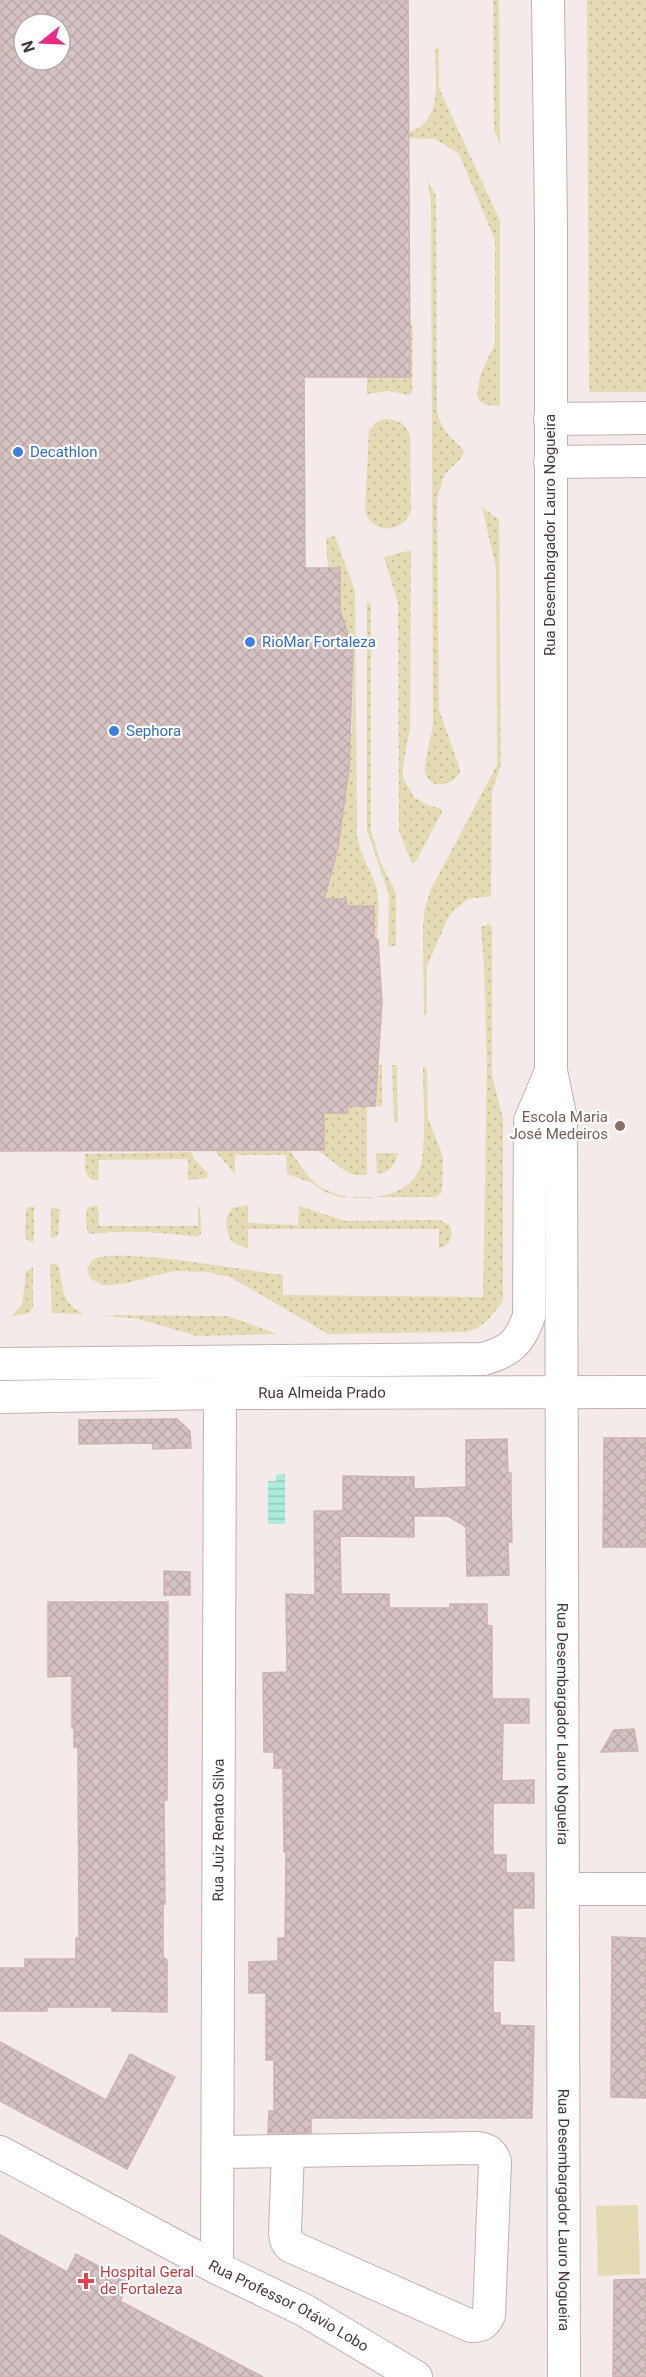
<svg xmlns="http://www.w3.org/2000/svg" width="646" height="2377" viewBox="0 0 646 2377" font-family="Roboto,sans-serif">
<style>
.grass{fill:url(#grass-dots)}
.green{fill:#e4dbb5}
.water{fill:url(#water-rules)}
.building{fill:url(#building-cross-hatch);stroke:#ceb3b4;stroke-width:1.5;fill-rule:evenodd}
.lines{fill:none;stroke-linecap:round;stroke-linejoin:round}
.minor-casing{stroke:#c1b0af;stroke-width:34}
.minor{stroke:#fff;stroke-width:32}
.shop-dot{fill:#3f7fe0;stroke:#fff;stroke-width:2}
.education-dot{fill:#8d6e63;stroke:#fff;stroke-width:2}
.health-dot{fill:#e0444e;stroke:#fff;stroke-width:2}
.labels{text-anchor:middle;dominant-baseline:central;stroke-width:4.5;stroke-linejoin:round;paint-order:stroke}
.shop-label{font-size:15px;fill:#366cbe;stroke:#fff;text-anchor:start}
.street-label{font-size:15px;fill:#463838;stroke:#fff}
.education-label{font-size:15px;fill:#785e54;stroke:#fff;text-anchor:end}
.health-label{font-size:15px;fill:#be3a42;stroke:#fff;text-anchor:start}
</style>
<defs>
<pattern id="grass-dots" width="8" height="8" patternUnits="userSpaceOnUse" patternTransform="scale(1.5)"><rect width="8" height="8" fill="#e4dbb5"/><path d="M2 2h.1M6 6h.1" fill="none" stroke="#c5bd9c" stroke-width="1.8" stroke-linecap="round"/></pattern>
<pattern id="water-rules" width="6" height="5" patternUnits="userSpaceOnUse" patternTransform="scale(1.5)"><rect width="6" height="5" fill="#abebdc"/><path d="M0 2.5h6" fill="none" stroke="#94cabe"/></pattern>
<pattern id="building-cross-hatch" width="8" height="8" patternUnits="userSpaceOnUse" patternTransform="scale(1.5)"><rect width="8" height="8" fill="#d7c2c3"/><path d="M0 0l8 8M0 8l8-8" fill="none" stroke="#baa7a8"/></pattern>
</defs>
<rect width="100%" height="100%" fill="#f3eae9"/>
<g class="grass">
<path d="M 493,0 L 499,0 L 500,144 L 494,130 Z"/>
<path d="M 587,0 L 646,0 L 646,392 L 589,392 Z"/>
<path d="M 439,47 L 439,88 L 500,221 L 500,406 L 487,405 L 479,401 L 477,395 L 480,376 L 495,343 L 495,240 L 459,154 L 435,139 L 409,138 L 409,132 C 444,123 435,77 435,49 Z"/>
<path d="M 428,181 L 436,196 L 436,203 L 437,412 C 441,431 453,438 464,451 L 462,457 L 445,474 L 437,498 L 439,710 L 459,766 L 460,773 C 452,785 431,791 425,773 C 423,766 433,732 433,720 L 431,202 Z"/>
<path d="M 409,315 L 413,330 L 412,392 L 408,395 L 388,391 L 367,394 L 367,377 L 409,377 Z"/>
<path d="M 384,419 C 397,419 405,423 410,435 L 411,510 C 404,534 370,535 365,510 L 369,430 L 377,422 Z"/>
<path d="M 482,507 L 499,520 L 501,765 L 492,791 L 491,896 L 469,899 L 455,909 L 448,918 L 427,966 L 427,1015 L 424,1015 L 423,928 L 425,907 L 432,887 L 497,765 L 496,568 Z"/>
<path d="M 335,536 L 355,591 L 357,836 C 360,854 370,869 376,886 C 380,903 378,923 377,940 L 374,940 L 374,906 L 347,906 L 346,899 L 322,899 L 330,876 L 340,833 L 352,727 L 353,647 L 340,611 L 339,568 L 328,568 L 326,538 Z"/>
<path d="M 411,550 L 410,728 L 403,766 L 403,778 L 414,797 L 425,804 L 441,809 L 442,812 L 416,861 L 412,864 L 399,831 L 398,603 L 384,557 Z"/>
<path d="M 367,602 L 370,602 L 371,609 L 371,830 L 380,861 L 396,893 L 396,946 L 388,946 L 389,895 L 367,830 Z"/>
<path d="M 489,924 L 492,927 L 492,1075 L 503,1119 L 503,1301 C 492,1315 484,1328 466,1332 L 328,1334 L 232,1278 L 209,1272 L 173,1271 L 123,1284 L 110,1285 L 102,1285 L 90,1278 L 87,1269 L 92,1260 C 115,1246 250,1271 283,1275 L 283,1295 L 483,1297 L 487,1066 L 484,966 L 481,927 Z"/>
<path d="M 378,1065 L 382,1065 L 382,1106 L 367,1107 L 367,1175 L 354,1175 L 347,1172 L 317,1150 L 324,1150 L 324,1113 L 347,1113 L 347,1106 L 375,1106 L 375,1072 L 377,1072 Z"/>
<path d="M 392,1065 L 397,1065 L 398,1123 L 394,1122 Z"/>
<path d="M 423,1067 L 427,1068 L 428,1118 L 443,1157 L 442,1192 L 436,1197 L 340,1197 L 325,1192 L 312,1183 L 287,1174 L 286,1155 L 235,1155 L 235,1174 L 215,1151 L 290,1151 C 299,1162 308,1179 319,1186 C 346,1205 407,1203 420,1168 C 427,1147 423,1092 423,1067 Z"/>
<path d="M 191,1152 L 194,1159 L 208,1173 L 207,1178 L 188,1180 L 188,1159 L 99,1160 L 98,1180 L 92,1180 C 84,1174 84,1164 85,1154 Z"/>
<path d="M 376,1153 L 398,1153 C 394,1166 391,1172 377,1174 Z"/>
<path d="M 248,1205 L 248,1223 L 298,1225 L 299,1206 L 345,1221 L 440,1220 L 450,1226 C 454,1238 450,1244 439,1249 L 439,1229 L 248,1229 L 248,1249 L 232,1242 C 225,1231 224,1218 232,1208 Z"/>
<path d="M 92,1206 L 98,1206 L 99,1226 L 198,1226 L 198,1206 L 200,1208 L 201,1234 L 197,1237 C 161,1232 125,1230 89,1234 L 87,1230 L 86,1209 Z"/>
<path d="M 29,1207 L 34,1207 L 34,1241 L 30,1242 L 25,1237 L 26,1210 Z"/>
<path d="M 51,1207 L 60,1210 L 58,1236 L 51,1238 Z"/>
<path d="M 50,1264 L 56,1264 L 59,1266 C 64,1289 59,1301 84,1314 L 52,1313 Z"/>
<path d="M 33,1267 L 33,1307 L 29,1313 L 11,1317 L 22,1305 L 26,1272 Z"/>
<path d="M 102,1315 L 228,1316 L 277,1334 L 197,1336 L 138,1319 Z"/>
</g>
<path class="green" d="M 638,2205 L 640,2274 L 598,2276 L 596,2206 Z"/>
<path class="water" d="M 285,1474 L 285,1524 L 268,1524 L 268,1481 L 276,1481 L 276,1475 Z"/>
<g class="building">
<path d="M 0,0 L 408,0 L 410,377 L 304,377 L 305,568 L 340,568 L 340,611 L 353,647 L 349,768 L 338,847 L 324,899 L 346,899 L 347,906 L 374,906 L 374,940 L 378,940 L 382,1003 L 375,1106 L 347,1106 L 348,1113 L 324,1113 L 324,1150 L 0,1151 ZM 24,24 L 60,24 L 60,60 L 24,60 Z"/>
<path d="M 177,1419 L 190,1431 L 191,1448 L 153,1449 L 153,1443 L 79,1444 L 79,1420 Z"/>
<path d="M 604,1438 L 646,1438 L 646,1547 L 603,1547 Z"/>
<path d="M 507,1439 L 508,1473 L 511,1473 L 511,1502 L 512,1542 L 508,1542 L 509,1575 L 467,1576 L 466,1527 L 448,1516 L 414,1516 L 414,1537 L 340,1536 L 341,1594 L 389,1594 L 389,1608 L 450,1608 L 450,1604 L 487,1604 L 487,1625 L 492,1626 L 492,1699 L 529,1699 L 529,1723 L 503,1723 L 502,1781 L 534,1780 L 534,1803 L 493,1803 L 493,1855 L 506,1855 L 506,1873 L 534,1873 L 534,1908 L 513,1908 L 514,1961 L 493,1960 L 493,2013 L 500,2013 L 500,2025 L 534,2026 L 532,2118 L 311,2118 L 311,2133 L 268,2133 L 269,2111 L 274,2111 L 274,2060 L 266,2060 L 266,1993 L 249,1993 L 249,1962 L 278,1961 L 278,1938 L 285,1938 L 286,1852 L 284,1852 L 283,1768 L 274,1768 L 274,1752 L 264,1752 L 263,1673 L 287,1672 L 286,1594 L 315,1595 L 314,1511 L 343,1511 L 343,1476 L 414,1477 L 414,1489 L 466,1487 L 466,1440 Z"/>
<path d="M 164,1571 L 190,1572 L 190,1595 L 164,1595 Z"/>
<path d="M 48,1602 L 168,1602 L 167,1800 L 164,1800 L 165,1904 L 163,1904 L 163,1957 L 167,1960 L 167,2012 L 112,2011 L 112,2007 L 47,2007 L 47,2011 L 0,2011 L 0,1968 L 25,1968 L 25,1959 L 76,1959 L 76,1938 L 79,1938 L 78,1747 L 74,1747 L 74,1728 L 72,1728 L 72,1676 L 48,1677 Z"/>
<path d="M 634,1729 L 638,1751 L 601,1752 L 614,1730 Z"/>
<path d="M 612,1937 L 646,1938 L 646,2098 L 611,2097 Z"/>
<path d="M 0,2042 L 106,2100 L 130,2054 L 175,2077 L 127,2169 L 0,2101 Z"/>
<path d="M 0,2235 L 67,2272 L 76,2254 L 130,2283 L 120,2301 L 263,2377 L 0,2377 Z"/>
<path d="M 646,2279 L 646,2377 L 613,2377 L 614,2280 Z"/>
</g>
<g class="lines">
<g class="minor-casing">
<g id="minor">
<path id="s1" d="M 548,0 L 551,224 L 551,1071 L 561,1119 L 564,2377"/>
<path d="M 550,419 L 646,418"/>
<path d="M 550,462 L 646,461"/>
<path d="M 0,1364 L 483,1359 C 509,1352 520,1343 529,1316 L 530,1121 L 551,1071"/>
<path id="s2" d="M 0,1397 L 220,1393 L 646,1392"/>
<path d="M 564,1889 L 646,1889"/>
<path id="s3" d="M 0,2152 L 217,2268 L 304,2310 L 416,2377"/>
<path d="M 218,2152 L 478,2148 C 488,2150 492,2152 495,2162 L 489,2315 C 485,2324 481,2326 471,2326 L 290,2246 L 286,2240 L 285,2232 L 288,2151"/>
<path id="s4" d="M 217,2268 L 220,1393"/>
</g>
</g>
<use href="#minor" class="minor"/>
</g>
<g class="shop-dot">
<circle cx="18" cy="452" r="6"/>
<circle cx="250" cy="642" r="6"/>
<circle cx="114" cy="731" r="6"/>
</g>
<circle class="education-dot" cx="620" cy="1126" r="6"/>
<path class="health-dot" d="M83 2272h6v6h6v6h-6v6h-6v-6h-6v-6h6z"/>
<g class="labels">
<g class="shop-label">
<text x="30" y="452">Decathlon</text>
<text x="262" y="642">RioMar Fortaleza</text>
<text x="126" y="731">Sephora</text>
</g>
<g class="street-label">
<text transform="translate(550 535) rotate(-90)">Rua Desembargador Lauro Nogueira</text>
<text stroke="none"><textPath href="#s2" startOffset="322">Rua Almeida Prado</textPath></text>
<text stroke="none"><textPath href="#s1" startOffset="1725">Rua Desembargador Lauro Nogueira</textPath></text>
<text stroke="none"><textPath href="#s4" startOffset="438">Rua Juiz Renato Silva</textPath></text>
<text stroke="none"><textPath href="#s1" startOffset="2211">Rua Desembargador Lauro Nogueira</textPath></text>
<text stroke="none"><textPath href="#s3" startOffset="327">Rua Professor Otávio Lobo</textPath></text>
</g>
<g class="education-label">
<text x="608" y="1117">Escola Maria<tspan x="608" dy="17">José Medeiros</tspan></text>
</g>
<g class="health-label">
<text x="100" y="2272">Hospital Geral<tspan x="100" dy="17">de Fortaleza</tspan></text>
</g>
</g>
<g transform="translate(42 42) rotate(252)"><circle r="28" fill="#ffffff" stroke="#b5afaf" stroke-width="1.5"/>
<path d="M0-4.5L10 22L0 15L-10 22Z" fill="#e92b88"/>
<text y="-9" font-size="16" font-weight="bold" text-anchor="middle" fill="#463838">N</text>
</g>
</svg>
